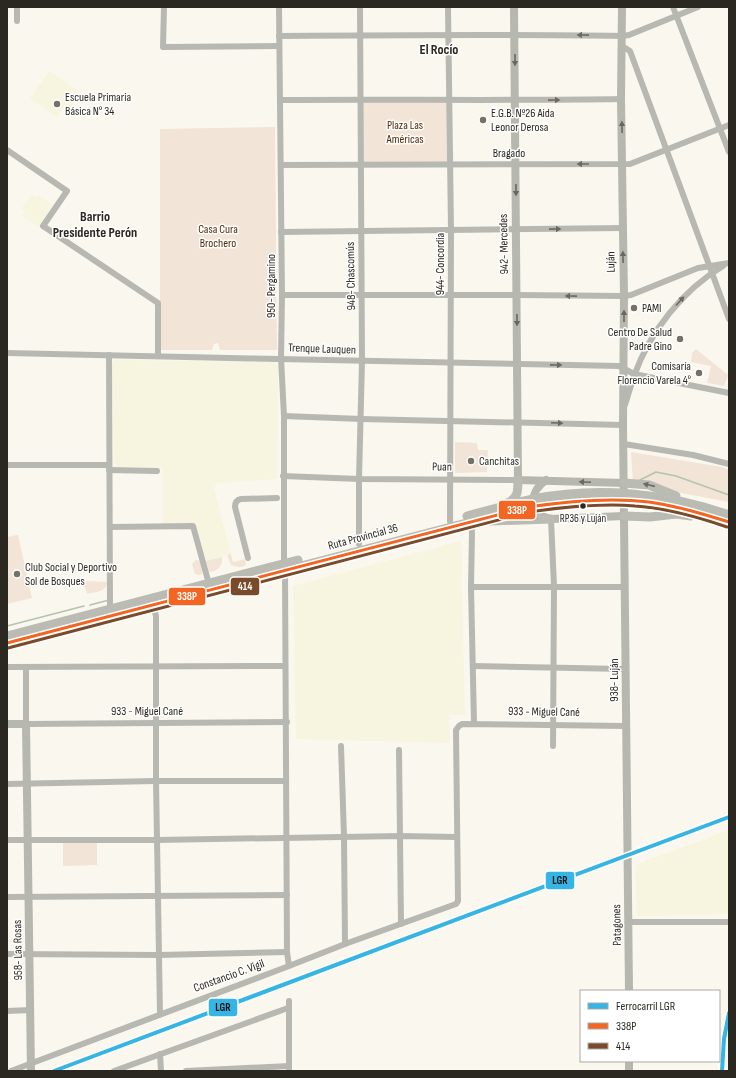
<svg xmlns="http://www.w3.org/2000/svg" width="736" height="1078" viewBox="0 0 736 1078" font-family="'Sofia Sans Condensed',sans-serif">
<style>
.built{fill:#f7f4df}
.green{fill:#f2e4d7}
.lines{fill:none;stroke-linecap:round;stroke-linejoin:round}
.stream{stroke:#b3c4ac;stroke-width:1.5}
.street{stroke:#b8b8b2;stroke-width:6}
.secondary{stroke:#b6b7af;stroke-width:8}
.primary{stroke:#babbb2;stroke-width:9}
.bus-1-casing{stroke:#fff;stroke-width:6}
.bus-2-casing{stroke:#fff;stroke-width:6}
.bus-1{stroke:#f26522;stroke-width:3}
.bus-2{stroke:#7a4b2a;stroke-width:3}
.rail-1-casing{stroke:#fff;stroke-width:7}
.rail-1{stroke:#36b4e3;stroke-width:4}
.oneway{fill:#6a6962}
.oneway2{fill:#696860}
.oneway3{fill:#6b6a62}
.poi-dot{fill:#737168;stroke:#fff;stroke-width:1.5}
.bus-dot{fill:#2a2820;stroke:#fff;stroke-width:1.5}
.labels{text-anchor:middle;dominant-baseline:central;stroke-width:3;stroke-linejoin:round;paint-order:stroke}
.bus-label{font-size:11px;fill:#2a2820;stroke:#fff}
.poi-label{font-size:12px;fill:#2a2820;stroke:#fff;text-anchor:start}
.park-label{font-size:12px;fill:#522900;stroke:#fff}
.street-label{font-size:12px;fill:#2a2820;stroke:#fff}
.quarter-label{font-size:14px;font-weight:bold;fill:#2a2820;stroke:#fff}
.line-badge{stroke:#fff;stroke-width:1.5}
.badge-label{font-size:11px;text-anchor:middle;font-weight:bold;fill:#fff}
.pale-badge-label{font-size:11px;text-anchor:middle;font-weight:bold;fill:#111}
</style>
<rect width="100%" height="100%" fill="#faf8ee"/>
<g class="built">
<path d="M 49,71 L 81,92 L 70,109 L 65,106 L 57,117 L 30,99 Z"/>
<path d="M 31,195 L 36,198 L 38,195 L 53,205 L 39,227 L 22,216 L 25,212 L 21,209 Z"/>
<path d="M 115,360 L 274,362 L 278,366 L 277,479 L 217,483 L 214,488 L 231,554 L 206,561 L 196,523 L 163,524 L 163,468 L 117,467 L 114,462 L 112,363 Z"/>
<path d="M 461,541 L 465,715 L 449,715 L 450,743 L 296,739 L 293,586 Z"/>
<path d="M 729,830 L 729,914 L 637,916 L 635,865 Z"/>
</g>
<g class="green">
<path d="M 448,99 L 450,164 L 361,166 L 360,100 Z"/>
<path d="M 275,127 L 277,350 L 220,350 L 218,343 L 214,344 L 212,350 L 160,350 L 160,129 Z"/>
<path d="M 696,349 L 728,375 L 724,386 L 707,383 L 711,366 L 691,362 L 692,353 Z"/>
<path d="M 455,442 L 477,443 L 478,450 L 488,450 L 487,472 L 455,473 Z"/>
<path d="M 631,452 L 722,467 L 729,470 L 729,502 L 633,484 Z"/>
<path d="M 18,535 L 32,598 L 7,604 L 7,537 Z"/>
<path d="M 231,554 L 233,562 L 245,559 L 246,565 C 242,568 236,567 231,565 L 227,555 Z"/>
<path d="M 222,557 C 223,565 218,572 209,572 L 206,561 Z"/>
<path d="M 196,560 L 200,561 L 202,570 L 202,574 L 199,575 L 195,574 L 192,564 Z"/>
<path d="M 85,581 L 107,582 C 107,592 95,592 87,594 L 85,587 L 83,588 Z"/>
<path d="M 63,842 L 97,842 L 97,865 L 63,866 Z"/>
</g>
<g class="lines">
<g class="stream">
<path d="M 640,480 L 656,472 L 676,476 L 729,495"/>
<path d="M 90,605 L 109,600"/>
<path d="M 7,626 L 84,606"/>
</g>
<g class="street">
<path d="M 17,7 L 17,21"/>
<path d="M 164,7 L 163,47 L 279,46"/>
<path d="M 279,7 L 282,295 L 281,358 L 284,416 L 284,564"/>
<path d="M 448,7 L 451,230 L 450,521"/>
<path d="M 673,7 L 729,152"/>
<path d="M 279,36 C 394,35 508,34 622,36 L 629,35 L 698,7"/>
<path d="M 622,46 L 630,51 L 729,319"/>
<path d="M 280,100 C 394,99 507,101 621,99"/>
<path d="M 7,150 L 67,191 L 43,226 L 158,303 L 158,356"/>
<path d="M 281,165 L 630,164 L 729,125"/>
<path d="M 281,232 L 623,228"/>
<path d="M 282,295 L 517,295 L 624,296 L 631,295 L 698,268 L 729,263"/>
<path d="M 7,353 C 211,357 415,363 619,366 L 634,374 L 729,393"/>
<path d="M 109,355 L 110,609"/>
<path d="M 625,405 C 628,395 631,385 634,376 C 650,331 683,290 723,266"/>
<path d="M 284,416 L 361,419 L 623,425"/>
<path d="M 624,444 L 693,455 L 729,464"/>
<path d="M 7,465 L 109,465"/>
<path d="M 109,470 L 157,471"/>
<path d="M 283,476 L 359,479 L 518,480"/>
<path d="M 551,519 L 554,586 L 553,746"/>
<path d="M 471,521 L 472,533 L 471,587 L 474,723"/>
<path d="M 110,527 L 193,526 L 209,584"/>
<path d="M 359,544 L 359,479 L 362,361 L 360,7"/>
<path d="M 248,558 L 235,507 C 235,503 236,500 241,499 L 277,498"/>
<path d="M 285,570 L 287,952 L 289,966"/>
<path d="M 471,587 L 625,587"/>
<path d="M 153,606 L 156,616 L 156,781 L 160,1014"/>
<path d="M 473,666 L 625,669"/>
<path d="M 7,667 L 285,666"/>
<path d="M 26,667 L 26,724 L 287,722"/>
<path d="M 341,746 L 344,836 L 345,944"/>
<path d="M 399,750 L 401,924"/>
<path d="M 7,784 L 156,781 L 286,781"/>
<path d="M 7,840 L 157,840 L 400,836 L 457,837"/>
<path d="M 7,897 L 287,895"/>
<path d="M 629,922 L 729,922"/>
<path d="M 7,954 L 159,955 L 287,952"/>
<path d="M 289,1001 L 289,1071"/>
<path d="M 7,1011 L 31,1010"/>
<path d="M 160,1054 L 161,1071"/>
<path d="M 11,1071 L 289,966 L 345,944 L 456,904 L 458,901 L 456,730 L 459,726 L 462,724 L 626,726"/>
<path d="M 114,1071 L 288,1008"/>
<path d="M 186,1071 L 289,1066"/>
</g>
<g class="secondary">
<path d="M 514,7 L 518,480 L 624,483"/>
<path d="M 622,7 L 621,99 L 624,296 L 623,425 L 629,991"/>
<path d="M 546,480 C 528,493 528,514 551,519 L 624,516"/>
<path d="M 7,724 L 26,724 L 31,1071"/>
<path d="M 629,1061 L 629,1071"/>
</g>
<g class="primary">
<path d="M 624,483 L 649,485 L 676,496"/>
<path d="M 507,503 C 518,499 518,491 518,480"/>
<path d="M 467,516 C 489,510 511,504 533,499 C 598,486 667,493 729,515"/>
<path d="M 624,516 L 650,517 L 676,514 L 691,516"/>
<path d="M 490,521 L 551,519"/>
<path d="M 7,636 L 298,560"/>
<path d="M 7,643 L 528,507 C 559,502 592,499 623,500 C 659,501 695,511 729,522"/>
</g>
<g class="bus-1-casing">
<path id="bus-1" d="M 7,643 L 528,507 C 568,501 609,497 649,502 C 677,506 703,514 729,522"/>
</g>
<g class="bus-2-casing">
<path id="bus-2" d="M 8,648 L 529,512 C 564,507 600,503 635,506 C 667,508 698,517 727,527"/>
</g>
<use href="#bus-1" class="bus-1"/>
<use href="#bus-2" class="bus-2"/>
<g class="rail-1-casing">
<g id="rail-1">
<path d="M 54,1071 L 729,817"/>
<path d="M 722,1071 L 724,1039 L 729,1013"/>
</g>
</g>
<use href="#rail-1" class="rail-1"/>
</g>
<defs><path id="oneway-solid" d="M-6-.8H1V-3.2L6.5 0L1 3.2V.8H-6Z"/></defs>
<g class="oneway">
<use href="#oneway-solid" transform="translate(583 35) rotate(-179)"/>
<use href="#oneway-solid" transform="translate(554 100) rotate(-1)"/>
<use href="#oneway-solid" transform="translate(583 164) rotate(180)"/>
<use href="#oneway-solid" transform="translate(555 229) rotate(-1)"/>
<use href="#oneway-solid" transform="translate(571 296) rotate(-179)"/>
<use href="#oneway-solid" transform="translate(680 301) rotate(-48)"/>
<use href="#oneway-solid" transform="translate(556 365) rotate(1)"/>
<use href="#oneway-solid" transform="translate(557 423) rotate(2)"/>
</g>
<g class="oneway2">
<use href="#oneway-solid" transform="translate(515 60) rotate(90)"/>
<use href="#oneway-solid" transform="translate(622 127) rotate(-91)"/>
<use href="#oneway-solid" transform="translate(516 190) rotate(90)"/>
<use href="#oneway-solid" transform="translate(623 257) rotate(-91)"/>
<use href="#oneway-solid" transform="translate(624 316) rotate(-90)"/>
<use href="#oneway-solid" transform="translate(517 320) rotate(90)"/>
<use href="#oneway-solid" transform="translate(585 482) rotate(-178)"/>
</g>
<use class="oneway3" href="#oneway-solid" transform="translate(649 485) rotate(-167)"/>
<g class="poi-dot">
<circle cx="57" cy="104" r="4"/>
<circle cx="483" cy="120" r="4"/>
<circle cx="634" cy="308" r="4"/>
<circle cx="680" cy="339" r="4"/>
<circle cx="699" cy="373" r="4"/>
<circle cx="471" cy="461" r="4"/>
<circle cx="17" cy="574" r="4"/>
</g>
<circle class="bus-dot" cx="583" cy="506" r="3.5"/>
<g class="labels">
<g class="bus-label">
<text x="583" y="518">RP36 y Luján</text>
</g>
<g class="poi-label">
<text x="65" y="97">Escuela Primaria<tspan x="65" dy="14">Básica N° 34</tspan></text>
<text x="491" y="113">E.G.B. Nº26 Aida<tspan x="491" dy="14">Leonor Derosa</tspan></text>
<text x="642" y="308">PAMI</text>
<text x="672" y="332" text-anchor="end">Centro De Salud<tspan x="672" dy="14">Padre Gino</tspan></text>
<text x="691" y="366" text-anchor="end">Comisaría<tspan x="691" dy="14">Florencio Varela 4°</tspan></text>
<text x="479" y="461">Canchitas</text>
<text x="25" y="567">Club Social y Deportivo<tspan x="25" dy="14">Sol de Bosques</tspan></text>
</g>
<g class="park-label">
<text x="405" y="125">Plaza Las<tspan x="405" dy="14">Américas</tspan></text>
<text x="218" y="229">Casa Cura<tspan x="218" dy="14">Brochero</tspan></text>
</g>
<g class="street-label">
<text x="509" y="153">Bragado</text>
<text transform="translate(504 244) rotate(-91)">942- Mercedes</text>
<text transform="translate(611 262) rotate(-91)">Luján</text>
<text transform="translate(440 264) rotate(-90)">944- Concordia</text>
<text transform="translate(351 276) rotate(-91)">948- Chascomús</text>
<text transform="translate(271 286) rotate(-90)">950- Pergamino</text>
<text transform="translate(322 349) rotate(2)">Trenque Lauquen</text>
<text transform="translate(442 467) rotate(1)">Puan</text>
<text transform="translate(363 537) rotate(-15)">Ruta Provincial 36</text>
<text transform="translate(614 680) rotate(-90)">938- Luján</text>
<text x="147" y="711">933 - Miguel Cané</text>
<text transform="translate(544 712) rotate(1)">933 - Miguel Cané</text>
<text transform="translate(617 925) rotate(-91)">Patagones</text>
<text transform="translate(18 950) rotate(-91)">958- Las Rosas</text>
<text transform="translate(229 976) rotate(-20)">Constancio C. Vigil</text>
</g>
<g class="quarter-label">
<text x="439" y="49">El Rocío</text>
<text x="95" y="216">Barrio<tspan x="95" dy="16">Presidente Perón</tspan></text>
</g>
</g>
<g class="line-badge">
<rect x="498" y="500" width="38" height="20" rx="4" fill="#f26522"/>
<rect x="230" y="577" width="30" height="19" rx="4" fill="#7a4b2a"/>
<rect x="168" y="587" width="38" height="19" rx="4" fill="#f26522"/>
<rect x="545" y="871" width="30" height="19" rx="4" fill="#36b4e3"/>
<rect x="208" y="998" width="30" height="19" rx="4" fill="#36b4e3"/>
</g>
<g class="badge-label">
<text x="517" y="514">338P</text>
<text x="245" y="590">414</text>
<text x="187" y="600">338P</text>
</g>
<g class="pale-badge-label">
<text x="560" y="884">LGR</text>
<text x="223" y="1011">LGR</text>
</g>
<rect width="736" height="1078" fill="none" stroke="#2a2820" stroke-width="16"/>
<rect x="580" y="990" width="140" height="72" fill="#ffffff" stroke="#aaa9a6"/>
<rect x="588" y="1003" width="20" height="6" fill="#36b4e3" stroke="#aaa9a6"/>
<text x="616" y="1010" font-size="12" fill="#2a2820">Ferrocarril LGR</text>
<rect x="588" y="1023" width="20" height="6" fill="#f26522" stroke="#aaa9a6"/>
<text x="616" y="1030" font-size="12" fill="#2a2820">338P</text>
<rect x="588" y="1043" width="20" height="6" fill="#7a4b2a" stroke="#aaa9a6"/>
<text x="616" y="1050" font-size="12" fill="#2a2820">414</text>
</svg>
